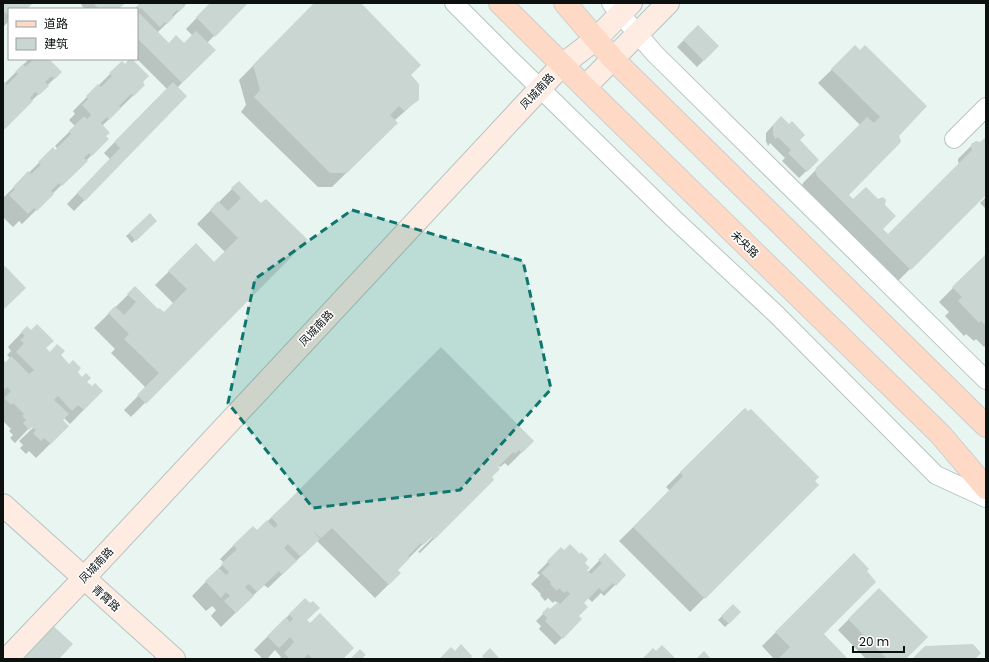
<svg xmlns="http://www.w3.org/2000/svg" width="989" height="662" viewBox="0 0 989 662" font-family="Poppins,'Noto Sans SC',sans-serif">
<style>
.shadow{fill:#0003}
.building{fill:#cad6d2}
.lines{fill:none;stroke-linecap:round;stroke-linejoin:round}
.street-casing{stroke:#b8c4c0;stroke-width:20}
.secondary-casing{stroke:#b8c4c0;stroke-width:24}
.primary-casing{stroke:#cecfcf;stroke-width:24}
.street{stroke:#fff;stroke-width:18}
.secondary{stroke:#feece2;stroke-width:22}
.primary{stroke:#fdd9c6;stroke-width:22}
.marked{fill:#0f766e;fill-opacity:0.2;stroke:#0f766e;stroke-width:3;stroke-dasharray:8 5;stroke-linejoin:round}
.labels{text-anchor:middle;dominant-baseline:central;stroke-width:3;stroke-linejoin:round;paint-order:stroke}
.street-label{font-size:11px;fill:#0c110f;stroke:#fff}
</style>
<rect width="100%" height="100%" fill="#e8f5f1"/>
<g class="shadow">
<path d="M 3,3 L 32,3 L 26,9 L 9,9 L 9,21 L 3,27 Z"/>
<path d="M 83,3 L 123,3 L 117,9 L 85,9 L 81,5 Z"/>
<path d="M 141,3 L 187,3 L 157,33 L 169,44 L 184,45 L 192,35 L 186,29 L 211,3 L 247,3 L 207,43 L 214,50 L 177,88 L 186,96 L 74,211 L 67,204 L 110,159 L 104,153 L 167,89 L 137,59 L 137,9 L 135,9 Z"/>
<path d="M 315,3 L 360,3 L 410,75 L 418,99 L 403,113 L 395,120 L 397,123 L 332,187 L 318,187 L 241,112 L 246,105 L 239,80 Z"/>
<path d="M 698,26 L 718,46 L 697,67 L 677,47 Z"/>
<path d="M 855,47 L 897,136 L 848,195 L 888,236 L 959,164 L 958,161 L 958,159 L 972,145 L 980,144 L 986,138 L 986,193 L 896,283 L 803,190 L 802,186 L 803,183 L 860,125 L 818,83 Z"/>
<path d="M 29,59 L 48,59 L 61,72 L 3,129 L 3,85 Z"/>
<path d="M 122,62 L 144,85 L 102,126 L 105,136 L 108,139 L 22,224 L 19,221 L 13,227 L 3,217 L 3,198 L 53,149 L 55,151 L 58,149 L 55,146 L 75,126 L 69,120 L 75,114 L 73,111 Z"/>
<path d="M 774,124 L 798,140 L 818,160 L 799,178 L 782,161 L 785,158 L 770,143 L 768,146 L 766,141 L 766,133 Z"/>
<path d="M 239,182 L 261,205 L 306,240 L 131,417 L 124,410 L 146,388 L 111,353 L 115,349 L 94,328 L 135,288 L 158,311 L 164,313 L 173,303 L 155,285 L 196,245 L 214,263 L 225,252 L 197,224 Z"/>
<path d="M 986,197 L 986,209 L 980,203 Z"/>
<path d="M 150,215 L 156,221 L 132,243 L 126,236 Z"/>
<path d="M 986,255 L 986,345 L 984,347 L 976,339 L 974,341 L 966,334 L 964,336 L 945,316 L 949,312 L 939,302 Z"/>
<path d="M 27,327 L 49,353 L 59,355 L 92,388 L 102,391 L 70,424 L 64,418 L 62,420 L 68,426 L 36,458 L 29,451 L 26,454 L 20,448 L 23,445 L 19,441 L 37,424 L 35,422 L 15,443 L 10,438 L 13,435 L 9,431 L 11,429 L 3,421 L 3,361 L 6,363 L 10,358 L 7,355 L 11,351 L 8,347 Z"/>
<path d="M 744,409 L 818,485 L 690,612 L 619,541 L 670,491 L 666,487 Z"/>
<path d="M 533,441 L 508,466 L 505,463 L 500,467 L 498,465 L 491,477 L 493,480 L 420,553 L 418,552 L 436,534 L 434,533 L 397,570 L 400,573 L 375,598 L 317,541 L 268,588 L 264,585 L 221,627 L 211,616 L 216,610 L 212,606 L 206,611 L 192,596 L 224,563 L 220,559 L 234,545 L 257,531 L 286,504 Z"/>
<path d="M 561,549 L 584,563 L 586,570 L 588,572 L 605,555 L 625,575 L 604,596 L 601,593 L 592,602 L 588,598 L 583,603 L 578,616 L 581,619 L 555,645 L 539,629 L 541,626 L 536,621 L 548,609 L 550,611 L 558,603 L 555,601 L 553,603 L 548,598 L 545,601 L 540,595 L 541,594 L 531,584 L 540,575 L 537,573 Z"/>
<path d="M 854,555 L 822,634 L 847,659 L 774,659 L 762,646 Z"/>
<path d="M 879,589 L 904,659 L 866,659 L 838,630 Z"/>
<path d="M 733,605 L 740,612 L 725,627 L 718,620 Z"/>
<path d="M 298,606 L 306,620 L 344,659 L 279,659 L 281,657 L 275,650 L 267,659 L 263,659 L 254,650 Z"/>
</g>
<g class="building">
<path d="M 3,3 L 33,3 L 27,9 L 24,7 L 22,9 L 9,9 L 9,16 L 5,12 L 3,14 Z"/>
<path d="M 93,3 L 125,3 L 119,9 L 99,9 Z"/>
<path d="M 140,3 L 183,3 L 182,4 L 185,6 L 179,12 L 177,10 L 172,15 L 174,17 L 167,24 L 165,22 L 160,27 L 141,8 L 139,10 L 136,7 Z"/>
<path d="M 210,3 L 248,3 L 215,37 L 196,17 Z"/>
<path d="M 314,3 L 361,3 L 421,65 L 411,75 L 419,84 L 419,100 L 404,111 L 399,106 L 390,115 L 398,123 L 347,173 L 330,173 L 254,97 L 260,90 L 253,65 Z"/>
<path d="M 137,11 L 169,43 L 176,35 L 184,43 L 196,31 L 216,50 L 182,83 L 137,38 Z"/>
<path d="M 698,25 L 719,46 L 704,61 L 683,40 Z"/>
<path d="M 855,45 L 860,50 L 865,45 L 927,106 L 899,136 L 901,141 L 900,143 L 849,195 L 853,199 L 866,187 L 878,199 L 883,197 L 886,200 L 885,205 L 896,216 L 883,229 L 888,234 L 972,150 L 971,147 L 971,144 L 976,141 L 980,142 L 986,137 L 986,195 L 911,270 L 817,176 L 815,171 L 816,168 L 867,117 L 874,123 L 880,117 L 831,69 Z"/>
<path d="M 34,59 L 49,59 L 62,72 L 55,79 L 52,76 L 45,82 L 49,86 L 39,95 L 35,92 L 30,98 L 33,101 L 3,131 L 3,84 L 4,82 L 7,85 L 18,74 L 15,72 L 23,64 L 25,67 Z"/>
<path d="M 129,59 L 132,59 L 149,76 L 143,82 L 145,85 L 134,96 L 131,94 L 119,106 L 121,108 L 109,120 L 107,117 L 101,123 L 110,133 L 106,136 L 109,139 L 92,156 L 89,153 L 84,158 L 88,161 L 62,186 L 59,183 L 51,191 L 54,194 L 37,211 L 34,208 L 28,214 L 9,195 L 15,189 L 13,187 L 28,171 L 31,174 L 41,165 L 38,162 L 53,147 L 55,150 L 71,134 L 69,131 L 84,116 L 87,119 L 91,115 L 82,105 L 88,99 L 86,96 L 98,84 L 101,87 L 112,76 L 109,73 L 122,61 L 125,64 Z"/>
<path d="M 173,82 L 187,96 L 85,201 L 77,193 L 120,148 L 114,142 Z"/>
<path d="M 781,116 L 789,124 L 792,121 L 805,135 L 800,140 L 819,160 L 807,172 L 788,153 L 791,150 L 778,137 L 775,139 L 773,134 L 773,125 Z"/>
<path d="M 239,181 L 261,203 L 266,199 L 308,240 L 146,404 L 137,395 L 159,373 L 124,339 L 129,334 L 108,313 L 115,306 L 124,315 L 136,302 L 127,294 L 135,286 L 158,309 L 159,308 L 164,312 L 187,289 L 168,271 L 196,243 L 214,262 L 238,238 L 210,210 L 218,201 L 228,211 L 241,198 L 231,188 Z"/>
<path d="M 150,213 L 157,221 L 136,241 L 129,233 Z"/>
<path d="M 986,254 L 986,326 L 981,321 L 979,323 L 958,301 L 962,297 L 952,287 Z"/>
<path d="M 5,266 L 26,288 L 3,310 L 3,267 Z"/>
<path d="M 37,324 L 54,341 L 46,348 L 50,352 L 57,344 L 65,351 L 61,355 L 69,364 L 73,360 L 81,368 L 78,372 L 82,377 L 86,373 L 91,378 L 87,382 L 92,386 L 95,383 L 103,391 L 84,410 L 78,405 L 72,411 L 58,396 L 54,400 L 69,414 L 63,420 L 69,426 L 51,444 L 44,438 L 41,441 L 33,433 L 36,430 L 32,427 L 29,430 L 23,423 L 26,420 L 22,416 L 24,414 L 13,403 L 11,405 L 4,398 L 11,391 L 7,387 L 3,391 L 3,360 L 6,362 L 11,356 L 29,374 L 34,370 L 16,352 L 24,343 L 20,340 L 25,336 L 21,332 L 27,326 L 31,330 Z"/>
<path d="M 441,347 L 534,441 L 522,453 L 519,450 L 515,454 L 513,452 L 498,467 L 500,469 L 492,477 L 494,480 L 434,540 L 432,537 L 423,545 L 421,543 L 408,556 L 410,558 L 398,570 L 401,573 L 389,585 L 332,528 L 321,538 L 312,530 L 320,539 L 301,557 L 288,544 L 284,548 L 297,561 L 282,575 L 279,571 L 257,592 L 249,584 L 245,587 L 254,596 L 236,613 L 224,601 L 230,596 L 226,592 L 221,598 L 205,581 L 219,568 L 226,575 L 229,572 L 221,564 L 237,549 L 233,545 L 253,526 L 257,530 L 267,520 L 274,528 L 278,525 L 271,517 L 286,503 Z"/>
<path d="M 745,408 L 748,411 L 751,409 L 819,477 L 815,481 L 819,485 L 705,599 L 633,527 L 683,476 L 680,472 Z"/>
<path d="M 570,544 L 580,554 L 581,552 L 588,559 L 585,563 L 590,568 L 587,570 L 591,574 L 602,563 L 598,560 L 605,553 L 626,575 L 616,586 L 613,583 L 603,592 L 599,588 L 584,603 L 588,607 L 579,616 L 582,619 L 563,639 L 545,621 L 547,618 L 542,613 L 548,607 L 550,609 L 558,602 L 560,604 L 570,594 L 567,591 L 564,593 L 559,588 L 557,591 L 550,584 L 551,582 L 541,573 L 550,564 L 547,561 L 561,547 L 564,550 Z"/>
<path d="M 854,553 L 869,569 L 867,571 L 876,582 L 824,634 L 848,659 L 781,659 L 779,658 L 790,647 L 775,632 Z"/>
<path d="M 879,588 L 928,637 L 906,659 L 887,659 L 848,619 Z"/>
<path d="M 305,598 L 310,603 L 313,601 L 320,608 L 307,620 L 310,623 L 320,613 L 354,648 L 344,658 L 345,659 L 313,659 L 308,654 L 303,659 L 290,659 L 284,653 L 294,642 L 290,637 L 279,648 L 267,636 L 286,617 L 290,622 L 293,619 L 289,614 Z"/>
<path d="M 733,604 L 741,612 L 729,624 L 721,616 Z"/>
<path d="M 50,623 L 73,644 L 59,659 L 17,659 Z"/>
<path d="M 461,644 L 472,656 L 471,657 L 473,659 L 439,659 L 451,647 L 455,651 Z"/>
<path d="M 973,644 L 981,653 L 975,659 L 912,659 L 925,646 Z"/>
<path d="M 662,645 L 676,659 L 642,659 L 653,648 L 656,651 Z"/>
<path d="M 490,648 L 500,659 L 485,659 L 482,656 Z"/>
<path d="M 360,649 L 366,655 L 363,657 L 365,659 L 350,659 Z"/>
<path d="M 704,651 L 711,659 L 696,659 Z"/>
</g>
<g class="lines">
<g class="street-casing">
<g id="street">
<path d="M 454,3 L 506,55 L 673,218 L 776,314 L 936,475 L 986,498"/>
<path d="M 611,3 L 655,54 L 986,380"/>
<path d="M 954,139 L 986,107"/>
</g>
</g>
<g class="secondary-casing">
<g id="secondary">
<path d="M 585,87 L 668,3"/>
<path d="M 3,505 L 174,659"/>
<path d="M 7,659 L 84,578 L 562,65 L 596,39 L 631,3"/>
</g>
</g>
<g class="primary-casing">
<g id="primary">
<path d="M 500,3 L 608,110 L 940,434 L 986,488"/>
<path d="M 565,3 L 613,59 L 986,426"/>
</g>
</g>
<use href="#street" class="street"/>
<use href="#secondary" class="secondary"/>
<use href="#primary" class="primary"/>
</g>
<path class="marked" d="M 352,210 L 523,261 L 551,389 L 460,490 L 313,508 L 228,403 L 255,279 Z"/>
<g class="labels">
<g class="street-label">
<text transform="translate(537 91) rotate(-47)">凤城南路</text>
<text transform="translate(745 244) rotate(44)">未央路</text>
<text transform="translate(316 328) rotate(-47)">凤城南路</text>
<text transform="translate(96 565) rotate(-47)">凤城南路</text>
<text transform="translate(106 598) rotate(42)">青霄路</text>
</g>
</g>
<rect width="989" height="662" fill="none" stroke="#0c110f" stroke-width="8"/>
<rect x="8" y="8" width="130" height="52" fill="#ffffff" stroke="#9ea09f"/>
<rect x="16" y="21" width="20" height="6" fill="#fdd9c6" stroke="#9ea09f"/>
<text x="44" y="28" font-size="12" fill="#0c110f">道路</text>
<rect x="16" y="38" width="20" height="12" fill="#cad6d2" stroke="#9ea09f"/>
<text x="44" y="48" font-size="12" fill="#0c110f">建筑</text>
<path d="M853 646v6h51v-6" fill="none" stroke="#0c110f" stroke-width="2"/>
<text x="859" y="646" font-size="12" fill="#0c110f" stroke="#ffffff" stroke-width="3" paint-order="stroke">20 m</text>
</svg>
